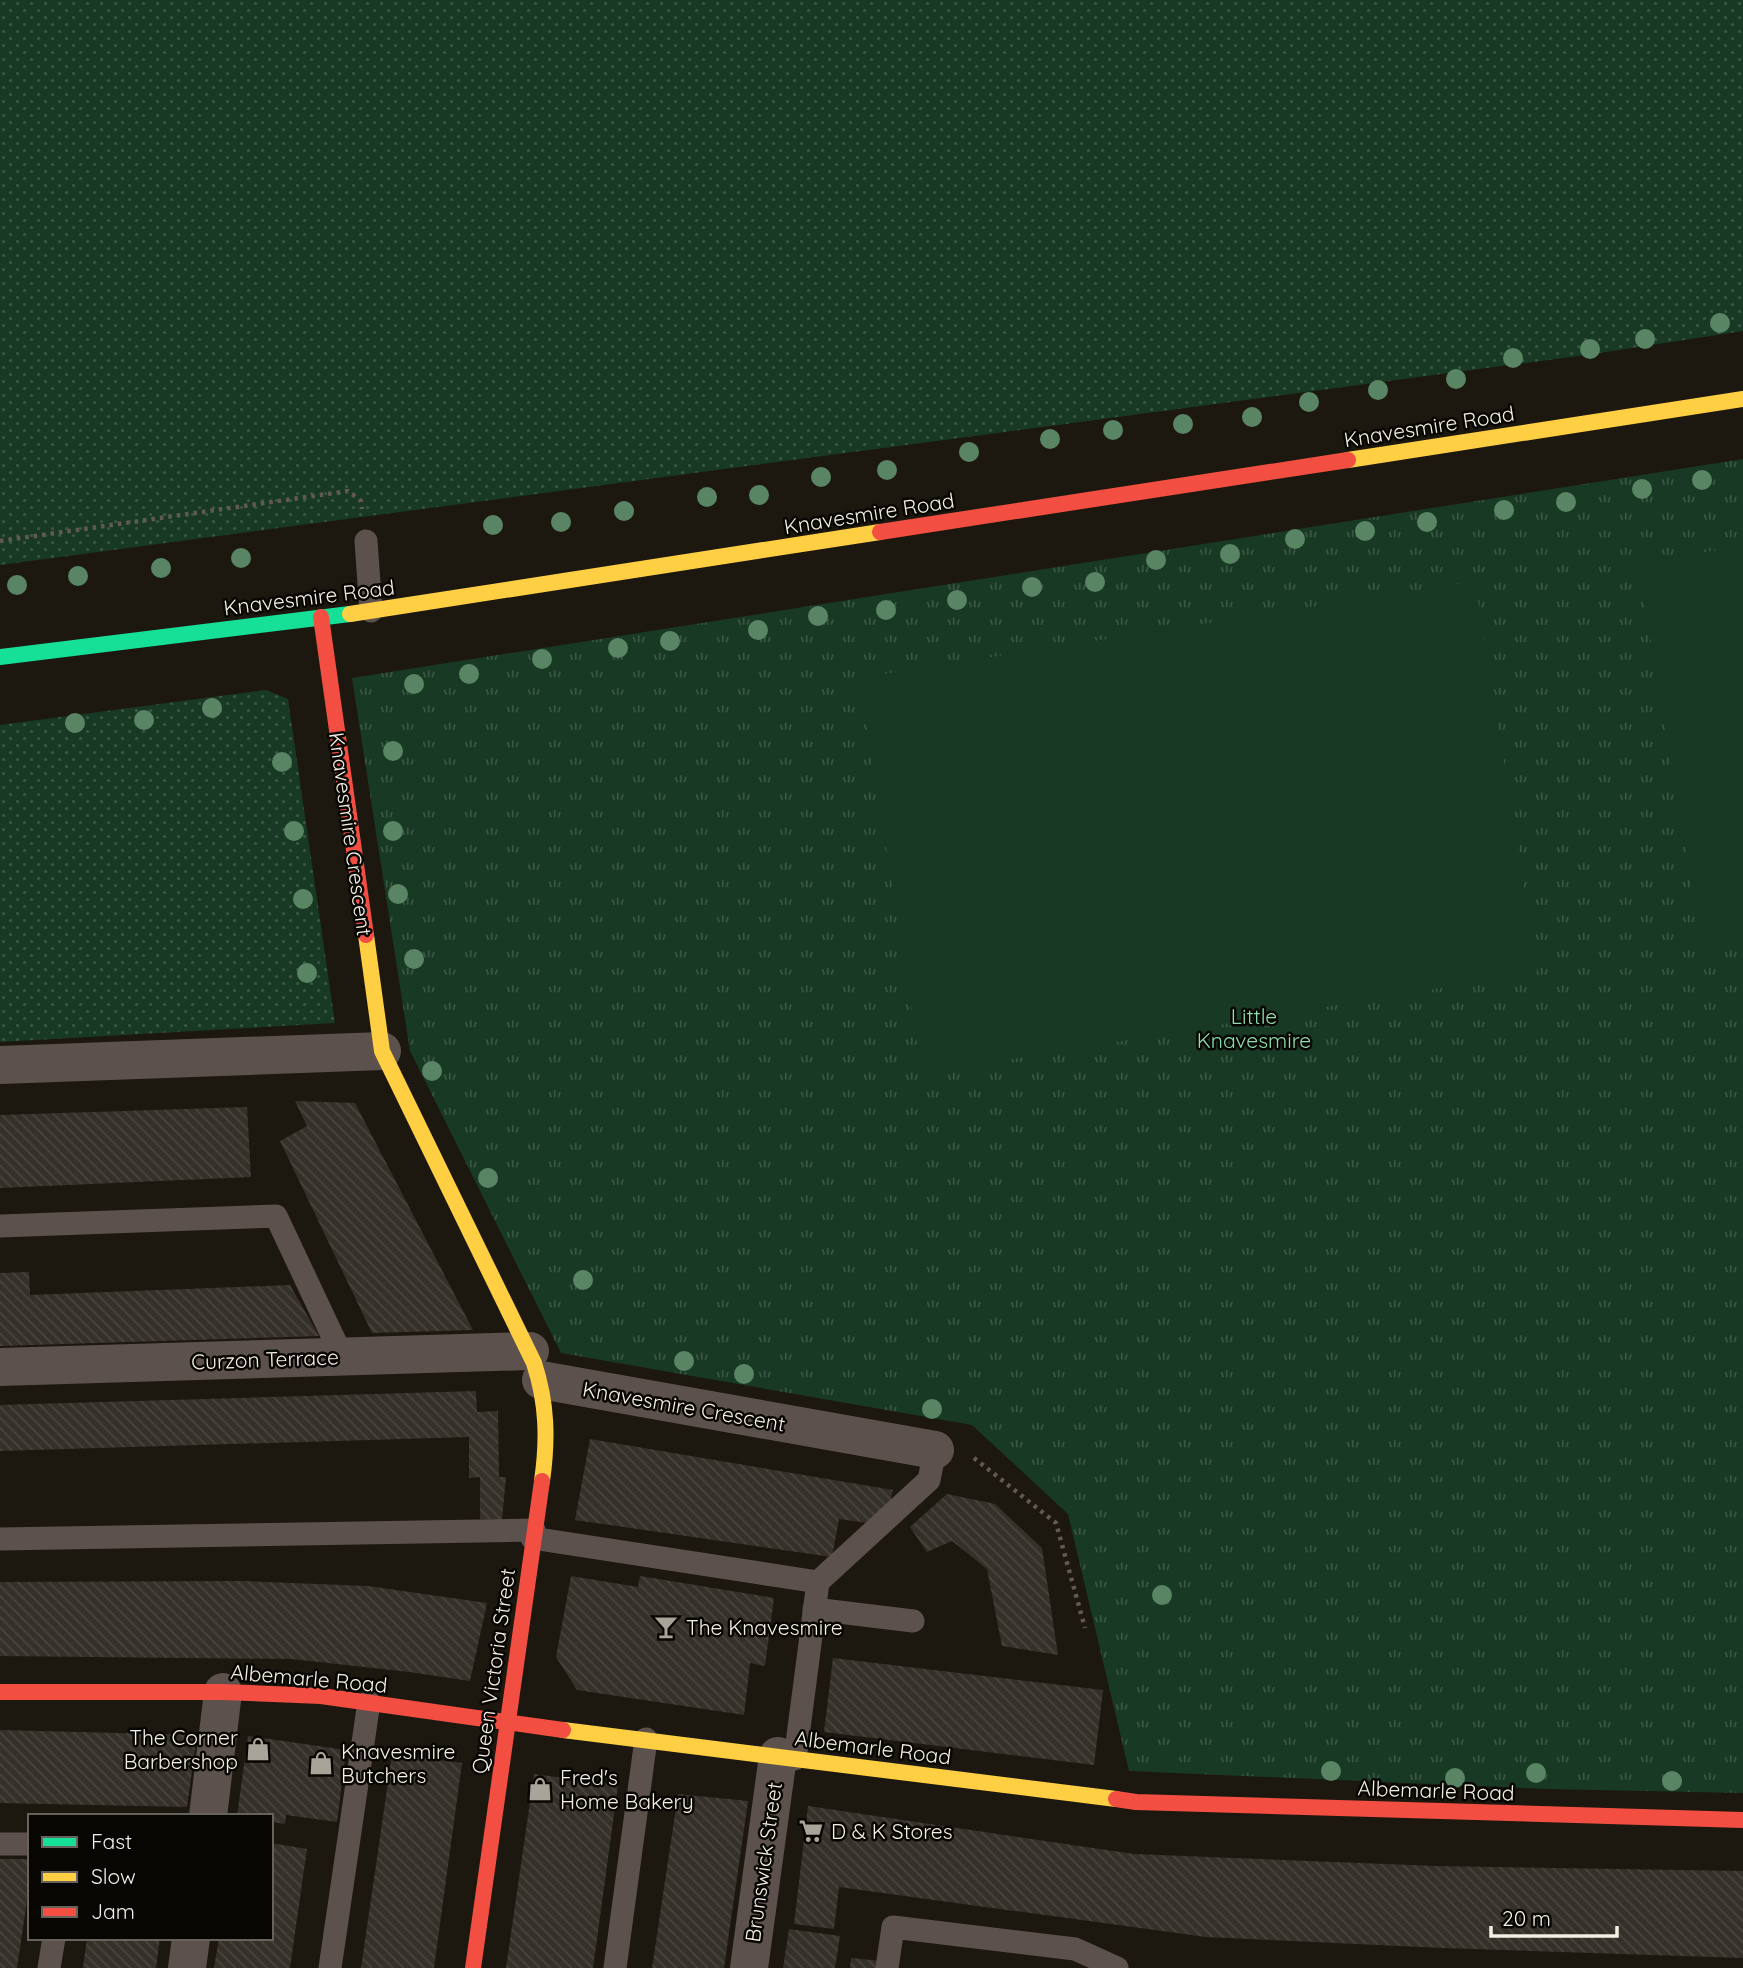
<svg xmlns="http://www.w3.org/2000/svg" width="1743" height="1968" viewBox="0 0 1743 1968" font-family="Quicksand,sans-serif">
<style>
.grass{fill:url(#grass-dots)}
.park{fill:url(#park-tufts)}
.pitch{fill:#183924}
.building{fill:url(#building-back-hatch)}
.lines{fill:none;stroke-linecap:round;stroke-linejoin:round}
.path{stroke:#625955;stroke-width:4.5;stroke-dasharray:3.5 5;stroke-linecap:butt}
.lane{stroke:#5d514e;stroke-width:23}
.street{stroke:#5d514e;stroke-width:38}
.fast{stroke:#16e098;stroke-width:16}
.slow{stroke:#ffcf43;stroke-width:16}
.jam{stroke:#f24e42;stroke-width:16}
.tree{fill:#5a8565}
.labels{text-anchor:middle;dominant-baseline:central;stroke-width:5;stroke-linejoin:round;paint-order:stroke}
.street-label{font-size:21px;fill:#f4efe4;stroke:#080602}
.park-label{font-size:21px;fill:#8cdfac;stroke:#080602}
.poi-label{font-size:21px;fill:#f4efe4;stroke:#080602;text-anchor:start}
</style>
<defs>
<pattern id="grass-dots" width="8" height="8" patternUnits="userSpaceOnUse" patternTransform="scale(1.75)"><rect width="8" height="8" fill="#183924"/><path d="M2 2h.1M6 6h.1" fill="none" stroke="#3a5644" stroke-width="1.8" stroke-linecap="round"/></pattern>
<pattern id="park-tufts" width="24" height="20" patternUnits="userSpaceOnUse" patternTransform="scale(1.75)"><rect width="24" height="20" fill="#183924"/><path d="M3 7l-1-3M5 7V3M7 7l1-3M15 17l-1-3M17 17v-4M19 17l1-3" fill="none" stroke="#3a5644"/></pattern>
<pattern id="building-back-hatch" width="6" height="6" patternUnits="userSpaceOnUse" patternTransform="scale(1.75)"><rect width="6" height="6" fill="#35312a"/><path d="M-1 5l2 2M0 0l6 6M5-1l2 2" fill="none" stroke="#49453e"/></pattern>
</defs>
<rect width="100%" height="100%" fill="#1c180f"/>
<g class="grass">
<path d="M 0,0 L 1743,0 L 1743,331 L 1593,354 L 0,565 Z"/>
<path d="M 266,690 L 288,699 L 335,1023 L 0,1042 L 0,725 Z"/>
</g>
<path class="park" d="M 1743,459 L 1743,1793 L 1547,1789 L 1129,1771 L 1068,1514 L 972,1425 L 561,1353 L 410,1051 L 352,678 Z"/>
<g class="pitch">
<path d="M 1743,546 L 1743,942 L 1702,950 L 1638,563 Z"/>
<path d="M 1475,581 L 1537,972 L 922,1074 L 859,678 Z"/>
</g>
<g class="building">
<path d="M 295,1101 L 355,1103 L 473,1330 L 372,1333 L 280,1141 L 307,1126 Z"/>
<path d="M 247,1107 L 251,1177 L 0,1188 L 0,1115 Z"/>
<path d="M 29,1272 L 30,1295 L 290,1285 L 319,1336 L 0,1346 L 0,1273 Z"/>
<path d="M 476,1391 L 477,1412 L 498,1411 L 499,1477 L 506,1477 L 502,1520 L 480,1519 L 480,1477 L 469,1478 L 469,1437 L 0,1451 L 0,1405 Z"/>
<path d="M 590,1439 L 893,1490 L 889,1507 L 876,1524 L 839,1519 L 832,1557 L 575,1520 Z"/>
<path d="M 947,1494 L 995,1504 L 1042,1548 L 1058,1655 L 1002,1646 L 987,1569 L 952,1541 L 927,1552 L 910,1527 Z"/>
<path d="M 571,1576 L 638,1587 L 640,1576 L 774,1598 L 765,1666 L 750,1663 L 744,1715 L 577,1690 L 556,1657 Z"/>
<path d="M 242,1581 L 368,1586 L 487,1603 L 470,1681 L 409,1672 L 292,1659 L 0,1656 L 0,1582 Z"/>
<path d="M 833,1658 L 1103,1690 L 1094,1765 L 824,1732 Z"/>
<path d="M 0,1730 L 197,1735 L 187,1807 L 0,1803 Z"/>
<path d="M 248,1736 L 346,1750 L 337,1822 L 286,1815 L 285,1824 L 271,1822 L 271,1816 L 237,1816 Z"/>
<path d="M 392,1754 L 462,1763 L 434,1968 L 361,1968 Z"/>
<path d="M 534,1774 L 618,1785 L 593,1968 L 506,1968 Z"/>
<path d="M 678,1794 L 748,1801 L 724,1968 L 652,1968 Z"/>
<path d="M 808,1806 L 1134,1854 L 1437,1866 L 1743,1871 L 1743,1958 L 1443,1948 L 1206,1937 L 839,1887 L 834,1929 L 794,1924 Z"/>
<path d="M 271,1843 L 307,1849 L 290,1968 L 214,1968 L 219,1938 L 271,1938 Z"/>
<path d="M 0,1859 L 30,1859 L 30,1880 L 17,1968 L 0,1968 Z"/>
<path d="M 789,1929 L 840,1936 L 835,1968 L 783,1968 Z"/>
<path d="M 87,1938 L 160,1938 L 156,1968 L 83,1968 Z"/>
<path d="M 851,1958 L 881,1961 L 881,1968 L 850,1968 Z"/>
</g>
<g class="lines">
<g class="path">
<path d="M 0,541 L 348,491 L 361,501 L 362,509"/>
<path d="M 974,1458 L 1056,1523 L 1085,1628"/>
</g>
<g class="lane">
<path d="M 366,541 L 371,611"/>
<path d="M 0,1226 L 276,1216 L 342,1356"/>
<path d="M 532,1538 L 818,1582"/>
<path d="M 0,1539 L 534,1530"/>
<path d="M 814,1609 L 913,1621"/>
<path d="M 795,1759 L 818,1582 L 929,1480 L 935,1450"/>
<path d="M 0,1844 L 30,1844"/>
<path d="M 49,1968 L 54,1938"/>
<path d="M 330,1968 L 369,1702"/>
<path d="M 615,1968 L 646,1739"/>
<path d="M 887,1968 L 893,1927 L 1075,1949 L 1117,1968"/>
</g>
<g class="street">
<path d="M 0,1065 L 382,1051"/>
<path d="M 0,1367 L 530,1351"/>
<path d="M 541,1380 L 935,1450"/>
<path d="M 208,1816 L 223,1692"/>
<path d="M 187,1968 L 191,1938"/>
<path d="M 749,1968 L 778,1756"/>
</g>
<path class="fast" d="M 0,657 L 350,614"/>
<g class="slow">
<path d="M 1348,460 L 1743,399"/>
<path d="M 350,614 L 880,532"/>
<path d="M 366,935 L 382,1051 L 534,1363 C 547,1403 548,1439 542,1481"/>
<path d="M 563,1730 L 1116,1799"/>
</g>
<g class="jam">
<path d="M 880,532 L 1348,460"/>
<path d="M 321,617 L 366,935"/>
<path d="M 0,1692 L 223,1692 L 321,1696 L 563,1730"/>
<path d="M 1116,1799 L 1136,1802 L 1743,1820"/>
<path d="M 473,1968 L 542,1481"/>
</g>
</g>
<g class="tree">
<circle cx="1720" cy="323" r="10"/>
<circle cx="1645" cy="339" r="10"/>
<circle cx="1590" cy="349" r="10"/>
<circle cx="1513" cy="358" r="10"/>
<circle cx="1456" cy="379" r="10"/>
<circle cx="1378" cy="390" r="10"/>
<circle cx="1309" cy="402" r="10"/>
<circle cx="1252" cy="417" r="10"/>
<circle cx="1183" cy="424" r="10"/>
<circle cx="1113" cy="430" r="10"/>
<circle cx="1050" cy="439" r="10"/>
<circle cx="969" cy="452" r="10"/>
<circle cx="887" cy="470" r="10"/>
<circle cx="821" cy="477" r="10"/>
<circle cx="1702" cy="480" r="10"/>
<circle cx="1642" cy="489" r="10"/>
<circle cx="759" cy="495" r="10"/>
<circle cx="707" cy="497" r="10"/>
<circle cx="1566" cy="502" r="10"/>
<circle cx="1504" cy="510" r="10"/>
<circle cx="624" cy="511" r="10"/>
<circle cx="561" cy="522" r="10"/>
<circle cx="1427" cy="522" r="10"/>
<circle cx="493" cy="525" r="10"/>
<circle cx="1365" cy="531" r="10"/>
<circle cx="1295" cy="539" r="10"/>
<circle cx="1230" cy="554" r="10"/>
<circle cx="241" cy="558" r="10"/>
<circle cx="1156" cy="560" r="10"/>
<circle cx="161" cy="568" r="10"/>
<circle cx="78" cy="576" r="10"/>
<circle cx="1095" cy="582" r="10"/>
<circle cx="17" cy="585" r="10"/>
<circle cx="1032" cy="587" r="10"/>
<circle cx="957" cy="600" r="10"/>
<circle cx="886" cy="610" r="10"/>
<circle cx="818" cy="616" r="10"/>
<circle cx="758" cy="630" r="10"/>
<circle cx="670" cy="641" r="10"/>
<circle cx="618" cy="648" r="10"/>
<circle cx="542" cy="659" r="10"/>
<circle cx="469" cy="674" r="10"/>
<circle cx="414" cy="684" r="10"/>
<circle cx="212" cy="708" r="10"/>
<circle cx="144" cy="720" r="10"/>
<circle cx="75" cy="723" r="10"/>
<circle cx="393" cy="751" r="10"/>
<circle cx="282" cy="762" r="10"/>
<circle cx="294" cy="831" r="10"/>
<circle cx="393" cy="831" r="10"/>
<circle cx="398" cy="894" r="10"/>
<circle cx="303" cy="899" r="10"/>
<circle cx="414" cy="959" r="10"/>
<circle cx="307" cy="973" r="10"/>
<circle cx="432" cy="1071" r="10"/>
<circle cx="488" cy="1178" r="10"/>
<circle cx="583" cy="1280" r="10"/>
<circle cx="684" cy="1361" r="10"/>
<circle cx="744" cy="1374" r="10"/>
<circle cx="932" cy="1409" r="10"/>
<circle cx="1162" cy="1595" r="10"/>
<circle cx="1331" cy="1771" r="10"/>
<circle cx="1536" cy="1773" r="10"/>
<circle cx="1455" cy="1778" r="10"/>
<circle cx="1672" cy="1781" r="10"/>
</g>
<defs>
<g id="bar-bare" transform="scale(1.89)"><path d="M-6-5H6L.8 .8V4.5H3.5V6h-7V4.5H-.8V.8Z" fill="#a8a499" stroke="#080602" stroke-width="2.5" paint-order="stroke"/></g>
<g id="shop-bare" transform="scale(1.89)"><path d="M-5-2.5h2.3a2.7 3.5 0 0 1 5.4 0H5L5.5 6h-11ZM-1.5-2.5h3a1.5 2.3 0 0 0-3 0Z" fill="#a8a499" stroke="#080602" stroke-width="2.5" paint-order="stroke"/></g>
<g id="supermarket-bare" transform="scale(1.89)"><path d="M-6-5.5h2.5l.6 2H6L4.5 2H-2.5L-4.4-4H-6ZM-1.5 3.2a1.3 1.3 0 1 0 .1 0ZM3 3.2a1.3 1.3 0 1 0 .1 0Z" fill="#a8a499" stroke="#080602" stroke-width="2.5" paint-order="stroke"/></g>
</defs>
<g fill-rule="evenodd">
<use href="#bar-bare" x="666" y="1627"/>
<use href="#shop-bare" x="258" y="1749"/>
<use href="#shop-bare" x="321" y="1763"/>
<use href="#shop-bare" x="540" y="1789"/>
<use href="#supermarket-bare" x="811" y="1831"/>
</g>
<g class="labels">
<g class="street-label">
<text transform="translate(1429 426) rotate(-9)">Knavesmire Road</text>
<text transform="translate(869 513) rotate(-9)">Knavesmire Road</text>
<text transform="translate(309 597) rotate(-7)">Knavesmire Road</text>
<text transform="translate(351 834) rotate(82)">Knavesmire Crescent</text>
<text transform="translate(265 1359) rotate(-2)">Curzon Terrace</text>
<text transform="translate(684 1406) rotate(10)">Knavesmire Crescent</text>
<text transform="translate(493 1671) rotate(-82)">Queen Victoria Street</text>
<text transform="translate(309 1678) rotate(5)">Albemarle Road</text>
<text transform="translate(873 1747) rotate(7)">Albemarle Road</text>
<text transform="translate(1436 1790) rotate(2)">Albemarle Road</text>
<text transform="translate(763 1862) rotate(-82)">Brunswick Street</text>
</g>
<g class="park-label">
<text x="1254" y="1016">Little<tspan x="1254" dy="24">Knavesmire</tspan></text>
</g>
<g class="poi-label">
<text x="686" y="1627">The Knavesmire</text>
<text x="238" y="1737" text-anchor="end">The Corner<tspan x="238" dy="24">Barbershop</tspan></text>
<text x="341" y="1751">Knavesmire<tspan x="341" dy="24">Butchers</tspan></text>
<text x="560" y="1777">Fred's<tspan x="560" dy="24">Home Bakery</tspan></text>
<text x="831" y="1831">D &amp; K Stores</text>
</g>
</g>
<rect x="28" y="1814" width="245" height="126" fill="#080602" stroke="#66635c" stroke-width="2"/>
<rect x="42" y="1837" width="35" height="10" fill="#16e098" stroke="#66635c" stroke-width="2"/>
<text x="91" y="1849" font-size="21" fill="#f4efe4">Fast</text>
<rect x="42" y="1872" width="35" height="10" fill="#ffcf43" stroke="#66635c" stroke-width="2"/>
<text x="91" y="1884" font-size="21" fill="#f4efe4">Slow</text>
<rect x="42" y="1907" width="35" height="10" fill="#f24e42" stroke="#66635c" stroke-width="2"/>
<text x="91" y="1919" font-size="21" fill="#f4efe4">Jam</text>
<path d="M1491 1926v10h126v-10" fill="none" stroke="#f4efe4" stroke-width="3.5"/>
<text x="1502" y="1926" font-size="21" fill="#f4efe4" stroke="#080602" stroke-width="5" paint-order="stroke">20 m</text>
</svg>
